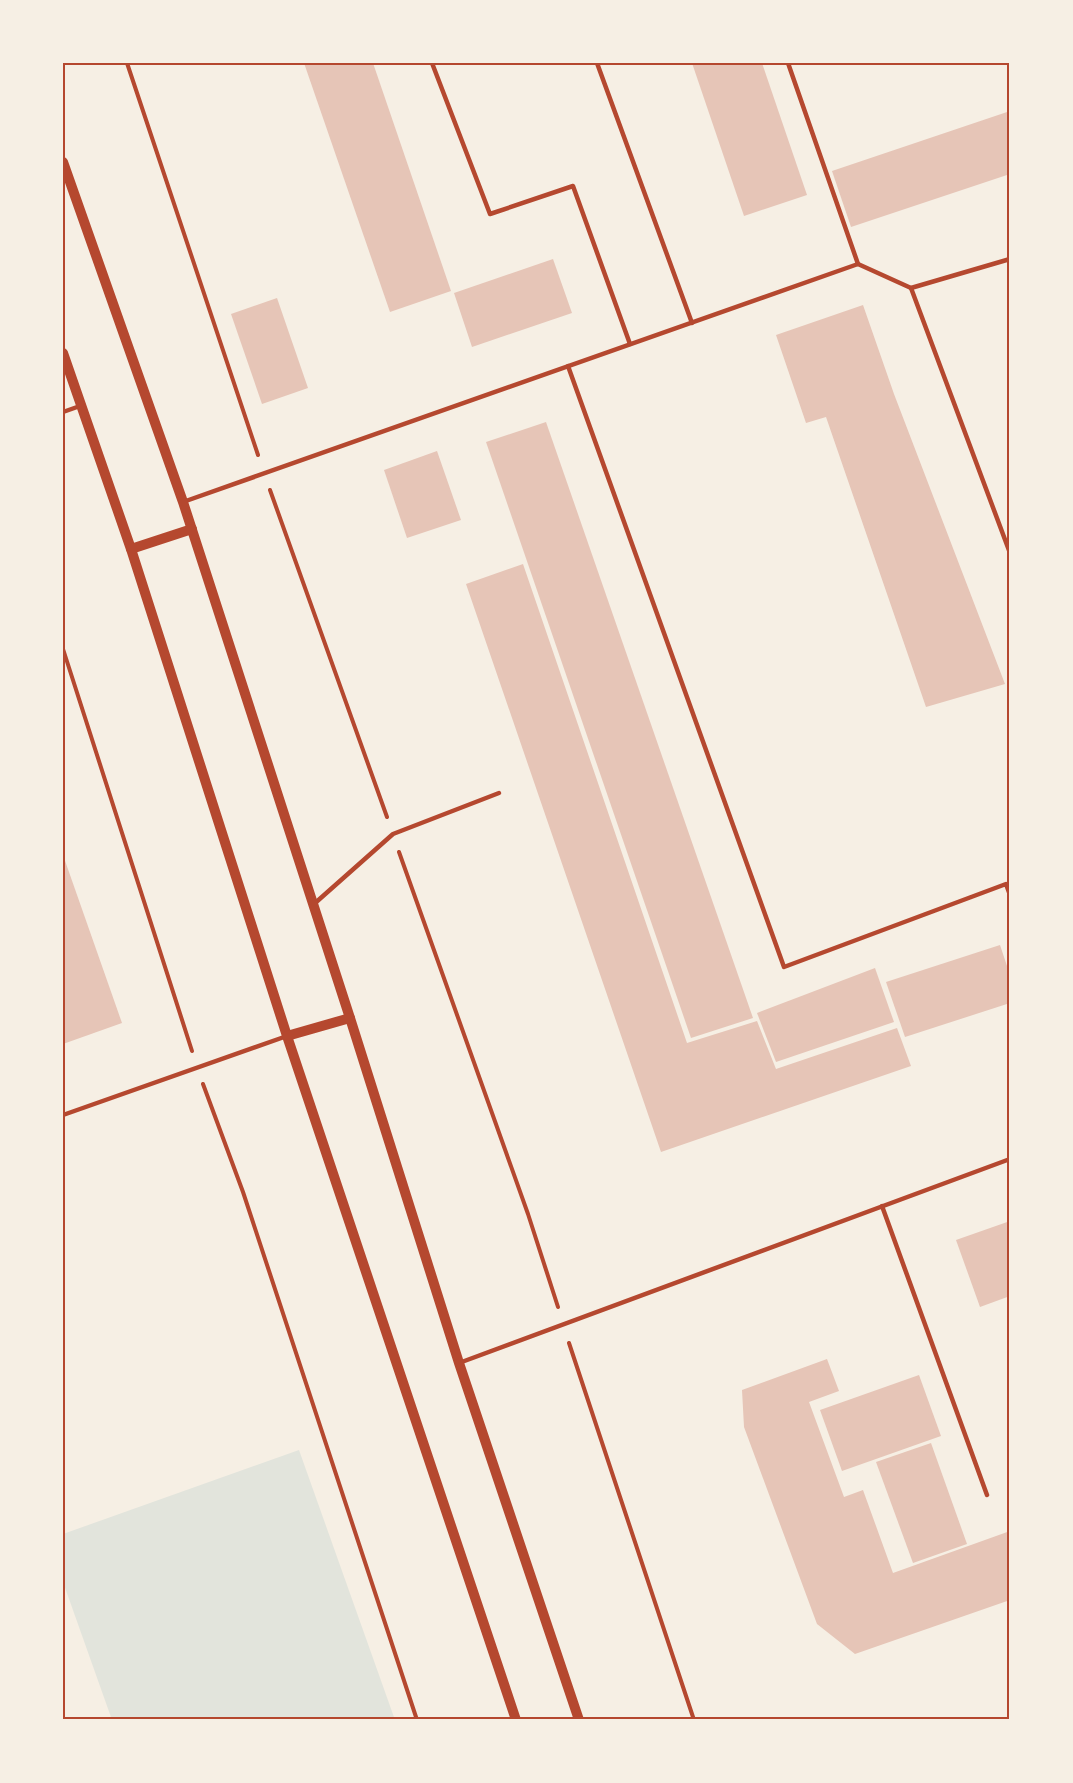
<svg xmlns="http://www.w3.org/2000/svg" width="1073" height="1783" viewBox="0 0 1073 1783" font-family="'Playfair Display',serif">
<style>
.green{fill:#e2e4dc}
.building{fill:#e6c5b7}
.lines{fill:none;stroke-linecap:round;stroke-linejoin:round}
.path{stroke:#b5482f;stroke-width:4}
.service{stroke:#b5482f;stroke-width:4.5}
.tertiary{stroke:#b5482f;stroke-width:10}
.neatline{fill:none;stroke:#b5482f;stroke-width:2}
</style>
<rect width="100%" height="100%" fill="#f6efe4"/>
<path class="green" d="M 299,1450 L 395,1720 L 112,1720 L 63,1582 L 63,1534 Z"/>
<g class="building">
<path d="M 304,63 L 373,63 L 451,291 L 390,312 Z"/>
<path d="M 692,63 L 762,63 L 807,195 L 744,216 Z"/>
<path d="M 1010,111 L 1010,174 L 851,227 L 832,171 Z"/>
<path d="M 553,259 L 572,313 L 472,347 L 454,293 Z"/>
<path d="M 277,298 L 308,388 L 262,404 L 231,314 Z"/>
<path d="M 863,305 L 894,394 L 1005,684 L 926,707 L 826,417 L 806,423 L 776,335 Z"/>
<path d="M 546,422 L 753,1018 L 691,1038 L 486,442 Z"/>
<path d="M 437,451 L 461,520 L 407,538 L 384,470 Z"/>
<path d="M 523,564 L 687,1043 L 757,1021 L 776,1069 L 897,1028 L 911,1066 L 661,1152 L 466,584 Z"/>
<path d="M 63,855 L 122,1023 L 63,1044 Z"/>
<path d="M 1000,945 L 1010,975 L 1010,1003 L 905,1037 L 886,982 Z"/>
<path d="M 875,968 L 894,1022 L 776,1062 L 757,1013 Z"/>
<path d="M 1010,1221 L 1010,1296 L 980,1307 L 956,1240 Z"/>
<path d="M 827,1359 L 839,1391 L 809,1402 L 844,1497 L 863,1490 L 893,1573 L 1010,1531 L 1010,1600 L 855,1654 L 817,1624 L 744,1427 L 742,1390 Z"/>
<path d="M 919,1375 L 941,1436 L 842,1471 L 820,1410 Z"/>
<path d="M 931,1443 L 967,1544 L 913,1563 L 876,1462 Z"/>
</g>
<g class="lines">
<g class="path">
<path d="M 127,63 L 258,455"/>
<path d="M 270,490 L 387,817"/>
<path d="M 63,649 L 192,1051"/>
<path d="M 399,852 L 528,1214 L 558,1307"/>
<path d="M 203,1084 L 243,1192 L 417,1720"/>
<path d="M 569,1343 L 694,1720"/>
</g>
<g class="service">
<path d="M 432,63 L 490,214 L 573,186 L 630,344"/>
<path d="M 597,63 L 692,323"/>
<path d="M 788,63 L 858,264"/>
<path d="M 911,288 L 1010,259"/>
<path d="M 568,366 L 784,967 L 1006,884 L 1010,895"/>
<path d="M 63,412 L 80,406"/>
<path d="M 183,502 L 858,264 L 911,288 L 1010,553"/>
<path d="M 314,904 L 393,834 L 499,793"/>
<path d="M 63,1115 L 287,1036"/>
<path d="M 882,1206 L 987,1495"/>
<path d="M 459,1363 L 1010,1159"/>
</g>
<g class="tertiary">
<path d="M 63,162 L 183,502 L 350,1018 L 459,1363 L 579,1720"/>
<path d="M 63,353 L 131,549 L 287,1036 L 516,1720"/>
<path d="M 131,549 L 192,529"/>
<path d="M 287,1036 L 350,1018"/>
</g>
</g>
<rect width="1073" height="1783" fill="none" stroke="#f6efe4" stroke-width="129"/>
<rect x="64" y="64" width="944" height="1654" class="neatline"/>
</svg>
